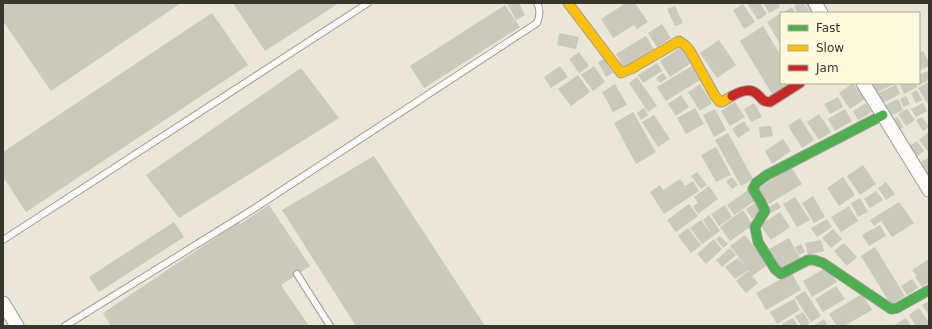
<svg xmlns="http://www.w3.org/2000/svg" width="932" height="329" viewBox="0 0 932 329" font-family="'DejaVu Sans',sans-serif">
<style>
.building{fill:#cbc8bc}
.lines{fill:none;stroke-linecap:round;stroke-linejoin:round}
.lane-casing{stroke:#a09d92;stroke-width:8}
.street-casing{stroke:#a09d92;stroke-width:15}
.fast-casing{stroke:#a09d92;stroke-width:11}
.slow-casing{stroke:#a09d92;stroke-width:11}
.jam-casing{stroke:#a09d92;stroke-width:11}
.lane{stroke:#fcfbf9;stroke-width:6}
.street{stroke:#fcfbf9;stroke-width:13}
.fast{stroke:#4caf50;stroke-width:9}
.slow{stroke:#ffc107;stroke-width:9}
.jam{stroke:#c62828;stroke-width:9}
</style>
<rect width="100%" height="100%" fill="#eae6d8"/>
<g class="building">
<path d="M 3,3 L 181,3 L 51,91 L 3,21 Z"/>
<path d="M 233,3 L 339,3 L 265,51 Z"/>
<path d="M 507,3 L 519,3 L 525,15 L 516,20 Z"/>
<path d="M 626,3 L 635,3 L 648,22 L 637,29 L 634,25 L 613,38 L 601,19 Z"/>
<path d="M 747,3 L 760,3 L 767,14 L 758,20 Z"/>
<path d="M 763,3 L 778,3 L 780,7 L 769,13 Z"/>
<path d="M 798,3 L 804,3 L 810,13 L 798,13 L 794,6 Z"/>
<path d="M 805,3 L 810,3 L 816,13 L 811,13 Z"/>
<path d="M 743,4 L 755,22 L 744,29 L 733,10 Z"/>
<path d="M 505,5 L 520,27 L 424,88 L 410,66 Z"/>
<path d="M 675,6 L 683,23 L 675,26 L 667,9 Z"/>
<path d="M 792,7 L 795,13 L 782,13 Z"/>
<path d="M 212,13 L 248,65 L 26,212 L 3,177 L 3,152 Z"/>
<path d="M 781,13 L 781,45 L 767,22 Z"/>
<path d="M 662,24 L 671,38 L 657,47 L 648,33 Z"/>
<path d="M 763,26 L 781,56 L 781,83 L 791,83 L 772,94 L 740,41 Z"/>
<path d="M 559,33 L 579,37 L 576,49 L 557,45 Z"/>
<path d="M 646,36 L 654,50 L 624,68 L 616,54 Z"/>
<path d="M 719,40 L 736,65 L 717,78 L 700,53 Z"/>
<path d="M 681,47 L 691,63 L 670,77 L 660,61 Z"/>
<path d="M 923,51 L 929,63 L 929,66 L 919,71 L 919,53 Z"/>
<path d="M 579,52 L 589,66 L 579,73 L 569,59 Z"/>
<path d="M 604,59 L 613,73 L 606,77 L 598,62 Z"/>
<path d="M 657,63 L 662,71 L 643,83 L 638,75 Z"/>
<path d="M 560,66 L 568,77 L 551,88 L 544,77 Z"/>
<path d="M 594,66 L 605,82 L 593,91 L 581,75 Z"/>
<path d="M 692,66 L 700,80 L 666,101 L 657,87 Z"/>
<path d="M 301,68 L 339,118 L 179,218 L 146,175 Z"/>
<path d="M 927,71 L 929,74 L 929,80 L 919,85 L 918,83 L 919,83 L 919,75 Z"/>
<path d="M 663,73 L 667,78 L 660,83 L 656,78 Z"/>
<path d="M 578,75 L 590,92 L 571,106 L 558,89 Z"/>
<path d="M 637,77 L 657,106 L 648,112 L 629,83 Z"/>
<path d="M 928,82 L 929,84 L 929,106 L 918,88 Z"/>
<path d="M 853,83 L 865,99 L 850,109 L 839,93 Z"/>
<path d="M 871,83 L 896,83 L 876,93 Z"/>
<path d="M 904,83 L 915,83 L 917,87 L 904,94 L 900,85 Z"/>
<path d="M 615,84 L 627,105 L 613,112 L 602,92 Z"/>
<path d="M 700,84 L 712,103 L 700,111 L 688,92 Z"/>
<path d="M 896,85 L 900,94 L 883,103 L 878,93 Z"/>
<path d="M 917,90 L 922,100 L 916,103 L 911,93 Z"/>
<path d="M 681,95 L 689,107 L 676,116 L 668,104 Z"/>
<path d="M 906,96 L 910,104 L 904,107 L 900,99 Z"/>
<path d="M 838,97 L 843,107 L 830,114 L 824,104 Z"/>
<path d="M 898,99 L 903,110 L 886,118 L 881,107 Z"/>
<path d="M 735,102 L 745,117 L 730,126 L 721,111 Z"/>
<path d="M 754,103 L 762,117 L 751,122 L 744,109 Z"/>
<path d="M 866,103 L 872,112 L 858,120 L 853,111 Z"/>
<path d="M 923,103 L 927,111 L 916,117 L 911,109 Z"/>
<path d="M 644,108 L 648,115 L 641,120 L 637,113 Z"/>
<path d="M 695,108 L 704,124 L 686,134 L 677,118 Z"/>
<path d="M 715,109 L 726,130 L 714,137 L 703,115 Z"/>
<path d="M 845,109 L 852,121 L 835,131 L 828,119 Z"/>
<path d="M 907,109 L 915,120 L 906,126 L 898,114 Z"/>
<path d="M 633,112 L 656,152 L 636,164 L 614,123 Z"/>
<path d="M 819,114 L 831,132 L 819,140 L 807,122 Z"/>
<path d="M 654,115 L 670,139 L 658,147 L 642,122 Z"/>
<path d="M 898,117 L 903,128 L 896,131 L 890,120 Z"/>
<path d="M 922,117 L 929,127 L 923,131 L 916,120 Z"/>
<path d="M 800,118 L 814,140 L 802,148 L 788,126 Z"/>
<path d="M 744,121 L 750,130 L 738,138 L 732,129 Z"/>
<path d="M 771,126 L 773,136 L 760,138 L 759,127 Z"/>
<path d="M 929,132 L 929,153 L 919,140 Z"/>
<path d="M 728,133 L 753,179 L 741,186 L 715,140 Z"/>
<path d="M 783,139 L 791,151 L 772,164 L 765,151 Z"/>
<path d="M 917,141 L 924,151 L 913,159 L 906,148 Z"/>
<path d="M 716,147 L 731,175 L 716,182 L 701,155 Z"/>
<path d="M 374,156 L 485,326 L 356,326 L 282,210 Z"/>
<path d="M 929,157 L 929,176 L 921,162 Z"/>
<path d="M 863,165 L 876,184 L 860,195 L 847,176 Z"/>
<path d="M 791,167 L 802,184 L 769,204 L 759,188 Z"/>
<path d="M 697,172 L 707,185 L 701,189 L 691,176 Z"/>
<path d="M 732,177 L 738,185 L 732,189 L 726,181 Z"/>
<path d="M 843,177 L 855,195 L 839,206 L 827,188 Z"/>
<path d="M 680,179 L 685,186 L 693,181 L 699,191 L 664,214 L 650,192 L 660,185 L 663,190 Z"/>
<path d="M 886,182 L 895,194 L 886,200 L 878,188 Z"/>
<path d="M 709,186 L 718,199 L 698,214 L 693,206 L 698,203 L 694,197 Z"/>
<path d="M 748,190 L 755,201 L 734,215 L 727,205 Z"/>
<path d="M 876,191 L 883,200 L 870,208 L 864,199 Z"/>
<path d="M 813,196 L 825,217 L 814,223 L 802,203 Z"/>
<path d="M 795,197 L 810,220 L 797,227 L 783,204 Z"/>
<path d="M 860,198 L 868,212 L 858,217 L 851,203 Z"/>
<path d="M 756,202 L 763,212 L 752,219 L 746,209 Z"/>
<path d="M 777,202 L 781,207 L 772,213 L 768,208 Z"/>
<path d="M 899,202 L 914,223 L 892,237 L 881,221 L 874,226 L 870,220 Z"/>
<path d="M 689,204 L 698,216 L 676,232 L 667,220 Z"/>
<path d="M 269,205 L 310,266 L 281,285 L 309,326 L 111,326 L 103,313 L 239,222 L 240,224 Z"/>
<path d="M 725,205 L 732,217 L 719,226 L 711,214 Z"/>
<path d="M 849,206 L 858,221 L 841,232 L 831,217 Z"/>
<path d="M 743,210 L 753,225 L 730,241 L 720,227 Z"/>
<path d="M 780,212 L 790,227 L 771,240 L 760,225 Z"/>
<path d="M 709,215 L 720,231 L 713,236 L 703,220 Z"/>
<path d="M 827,219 L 832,227 L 817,237 L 811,228 Z"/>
<path d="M 701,220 L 713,236 L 702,244 L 690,228 Z"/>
<path d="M 174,222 L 184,237 L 99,292 L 89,277 Z"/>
<path d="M 880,225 L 886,236 L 869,246 L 862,235 Z"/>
<path d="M 688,228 L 701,245 L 691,253 L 678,236 Z"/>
<path d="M 833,229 L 842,239 L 831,248 L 822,238 Z"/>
<path d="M 745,235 L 768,265 L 752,276 L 758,283 L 746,293 L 736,281 L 748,271 L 751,274 L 748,270 L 735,279 L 725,267 L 738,258 L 746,267 L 730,246 Z"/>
<path d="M 720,236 L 728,244 L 723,248 L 716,239 Z"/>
<path d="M 789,238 L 800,258 L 780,268 L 769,249 Z"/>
<path d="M 714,239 L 722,249 L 706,264 L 697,254 Z"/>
<path d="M 821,240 L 824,251 L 808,255 L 805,243 Z"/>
<path d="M 844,243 L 857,257 L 847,266 L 834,251 Z"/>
<path d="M 801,244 L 805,252 L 799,255 L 795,247 Z"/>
<path d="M 875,247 L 905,296 L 891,305 L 861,256 Z"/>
<path d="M 730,248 L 736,255 L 722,267 L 716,260 Z"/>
<path d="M 929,259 L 929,282 L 922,287 L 915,277 L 917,276 L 912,270 Z"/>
<path d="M 827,267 L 837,282 L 812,297 L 803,281 Z"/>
<path d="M 792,273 L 801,290 L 766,310 L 756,293 Z"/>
<path d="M 912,279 L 918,288 L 907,295 L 901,286 Z"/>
<path d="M 836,286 L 845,299 L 823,312 L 815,299 Z"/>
<path d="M 805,291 L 821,316 L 811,322 L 795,297 Z"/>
<path d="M 862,294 L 872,310 L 844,326 L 837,326 L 829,314 Z"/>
<path d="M 794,299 L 800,310 L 777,324 L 770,312 Z"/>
<path d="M 929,301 L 929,315 L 922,305 Z"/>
<path d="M 919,308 L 929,323 L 929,326 L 916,326 L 909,315 Z"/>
<path d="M 803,312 L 810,323 L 805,326 L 801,326 L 795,316 Z"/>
<path d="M 793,318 L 798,326 L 783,326 L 782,324 Z"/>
<path d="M 906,318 L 911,326 L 893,326 Z"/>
<path d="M 824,319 L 828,326 L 813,326 Z"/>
</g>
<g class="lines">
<g class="lane-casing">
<g id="lane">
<path d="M 3,240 L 368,3"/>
<path d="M 297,274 L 330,326"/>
<path d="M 65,326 L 255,208 L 537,23 C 540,16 541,10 537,3"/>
</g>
</g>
<g class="street-casing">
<g id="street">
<path d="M 815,3 L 821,13"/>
<path d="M 863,83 L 883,115 L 929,190"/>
<path d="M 3,303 L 17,326"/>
</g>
</g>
<g class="fast-casing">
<path id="fast" d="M 883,115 L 767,175 L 756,183 L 753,189 L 761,202 L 765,211 L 755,227 L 758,242 L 775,269 L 781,274 L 808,260 L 814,260 L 823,263 L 891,309 L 897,308 L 929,290"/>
</g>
<g class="slow-casing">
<path id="slow" d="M 568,3 L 621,73 L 631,69 L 679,41 L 685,45 L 690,51 L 715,96 L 720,102 L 722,102 L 732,96"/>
</g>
<g class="jam-casing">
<path id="jam" d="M 732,96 C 739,92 750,87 757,94 C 762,98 762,102 770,102 L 800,83"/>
</g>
<use href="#lane" class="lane"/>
<use href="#street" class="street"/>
<use href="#fast" class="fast"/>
<use href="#slow" class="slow"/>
<use href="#jam" class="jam"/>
</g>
<rect width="932" height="329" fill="none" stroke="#38362b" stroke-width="8"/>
<rect x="780" y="12" width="140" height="72" fill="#fff9dd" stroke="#afab96"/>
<rect x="788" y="25" width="20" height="6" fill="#4caf50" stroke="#afab96"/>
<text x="816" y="32" font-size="12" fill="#38362b">Fast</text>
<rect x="788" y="45" width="20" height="6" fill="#ffc107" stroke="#afab96"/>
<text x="816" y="52" font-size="12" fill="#38362b">Slow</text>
<rect x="788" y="65" width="20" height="6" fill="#c62828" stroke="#afab96"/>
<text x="816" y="72" font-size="12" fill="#38362b">Jam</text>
</svg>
